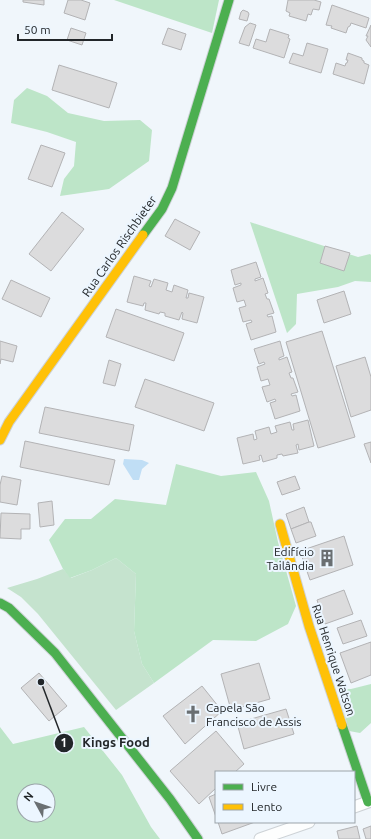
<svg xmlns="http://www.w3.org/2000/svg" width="371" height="839" viewBox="0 0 371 839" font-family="Ubuntu,sans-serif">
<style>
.green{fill:#c5e3ce}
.forest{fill:#bde5c8;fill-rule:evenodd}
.water{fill:#c0def5}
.building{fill:#dcdcdd;stroke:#b3b3b5}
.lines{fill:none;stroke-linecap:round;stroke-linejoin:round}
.street-casing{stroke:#cdd2d6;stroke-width:13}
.fast-casing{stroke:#cdd2d6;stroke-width:11}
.slow-casing{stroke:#cdd2d6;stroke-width:11}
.street{stroke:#fdfefe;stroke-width:11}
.fast{stroke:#4caf50;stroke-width:9}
.slow{stroke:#ffc107;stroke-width:9}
.labels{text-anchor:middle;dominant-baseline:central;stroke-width:4;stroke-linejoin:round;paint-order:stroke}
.street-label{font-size:12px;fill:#222629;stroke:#ecf6ff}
.poi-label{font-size:12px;fill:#222629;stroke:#ecf6ff;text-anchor:end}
.leader{fill:none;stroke:#222629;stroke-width:1.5}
.callout-dot{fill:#222629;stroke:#ecf6ff;stroke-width:1.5}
.mark-label{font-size:12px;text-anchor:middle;font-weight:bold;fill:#fff}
.callout-label{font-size:13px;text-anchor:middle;font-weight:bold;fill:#222629;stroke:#ecf6ff;stroke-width:4;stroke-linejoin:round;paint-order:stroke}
</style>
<rect width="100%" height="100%" fill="#f0f6fb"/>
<path class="green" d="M 116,558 L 136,574 L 134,631 L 142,664 L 154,683 L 116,710 L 38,614 L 21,597 L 7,588 L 37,579 L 63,569 L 71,578 L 92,570 Z"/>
<g class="forest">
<path d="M 114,0 L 219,0 L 212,33 Z"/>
<path d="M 27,88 L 47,96 L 68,113 L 104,121 L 140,120 L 152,130 L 149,161 L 109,189 L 60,196 L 64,179 L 74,166 L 76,142 L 47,132 L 11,123 L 14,100 Z"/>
<path d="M 250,222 L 358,257 L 370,254 L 371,255 L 371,282 L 355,281 L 338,287 L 297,294 L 296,324 L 287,333 Z"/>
<path d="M 176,464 L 221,476 L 256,472 L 269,501 L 278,542 L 296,606 L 288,624 L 256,641 L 213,640 L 154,683 L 142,664 L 134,631 L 136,574 L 116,558 L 92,570 L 70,578 L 63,569 L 49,540 L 65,519 L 91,519 L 115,499 L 166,505 Z"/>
<path d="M 371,684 L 371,723 L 360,733 L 349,731 L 340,696 L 344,689 L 351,689 Z"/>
<path d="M 0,727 L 13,744 L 84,727 L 122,775 L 151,827 L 160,839 L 0,839 ZM 24,791 L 48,791 L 48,815 L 24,815 Z"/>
</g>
<path class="water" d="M 124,459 L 142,460 L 149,463 L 142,469 L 139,480 L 133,480 L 123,464 Z"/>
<g class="building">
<path d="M 23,0 L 44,0 L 44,5 L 23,2 Z"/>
<path d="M 68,0 L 81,0 L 90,3 L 85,20 L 64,13 Z"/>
<path d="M 288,0 L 314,0 L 321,2 L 319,10 L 313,9 L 311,15 L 308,14 L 306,21 L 289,16 L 290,13 L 286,11 Z"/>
<path d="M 332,5 L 369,18 L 366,28 L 351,23 L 350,26 L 348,27 L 346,33 L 331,28 L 332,26 L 326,25 Z"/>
<path d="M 243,10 L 248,12 L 249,14 L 247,21 L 239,19 L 241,12 Z"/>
<path d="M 250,23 L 256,25 L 249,46 L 239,43 L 245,27 Z"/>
<path d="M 371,25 L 371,47 L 366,40 L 368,36 L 366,36 Z"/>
<path d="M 71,28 L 86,33 L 82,45 L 67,40 Z"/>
<path d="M 168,28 L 186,34 L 181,50 L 162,44 Z"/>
<path d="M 270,29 L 289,35 L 288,38 L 290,39 L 284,58 L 253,48 L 256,39 L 266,42 Z"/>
<path d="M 307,43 L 328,49 L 321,73 L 289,63 L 293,53 L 303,56 Z"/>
<path d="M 348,53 L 362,58 L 362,60 L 364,61 L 364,63 L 369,65 L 364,84 L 333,74 L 336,63 L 345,66 L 346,63 L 347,63 L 348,60 L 346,60 Z"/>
<path d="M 59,65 L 117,83 L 109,108 L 52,90 Z"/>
<path d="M 41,145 L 65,153 L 52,187 L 28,179 Z"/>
<path d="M 62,212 L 84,229 L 51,271 L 29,254 Z"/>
<path d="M 175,219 L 200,232 L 190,250 L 165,236 Z"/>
<path d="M 325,246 L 350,253 L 344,271 L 320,263 Z"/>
<path d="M 256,262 L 261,277 L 255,279 L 255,281 L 263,278 L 268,293 L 265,294 L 267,299 L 269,299 L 274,313 L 267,315 L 268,317 L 272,316 L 276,332 L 251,340 L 246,324 L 252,322 L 251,320 L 243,322 L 239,308 L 246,306 L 244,300 L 237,302 L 233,288 L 241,285 L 241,283 L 235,285 L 231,270 Z"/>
<path d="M 134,276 L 151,281 L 149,286 L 151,287 L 154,279 L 168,283 L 166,290 L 172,292 L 174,285 L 188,290 L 186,298 L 188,298 L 189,293 L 204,297 L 197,323 L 182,319 L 183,313 L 182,312 L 179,320 L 165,316 L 165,313 L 160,312 L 159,314 L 145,310 L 146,303 L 144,303 L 143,306 L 127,302 Z"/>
<path d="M 11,280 L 50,298 L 41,317 L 2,299 Z"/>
<path d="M 344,291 L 351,314 L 324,323 L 317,300 Z"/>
<path d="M 116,309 L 184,333 L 174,361 L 106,337 Z"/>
<path d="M 322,331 L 355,437 L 318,448 L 286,342 Z"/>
<path d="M 0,341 L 17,346 L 13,362 L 1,359 L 0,364 Z"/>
<path d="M 280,341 L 284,356 L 279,358 L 279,360 L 287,357 L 292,372 L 289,373 L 291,378 L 293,378 L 298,392 L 291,394 L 292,396 L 296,395 L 300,411 L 275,419 L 270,403 L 276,401 L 275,399 L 267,402 L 262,387 L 270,385 L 268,379 L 261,381 L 257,367 L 265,364 L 264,362 L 259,364 L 254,349 Z"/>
<path d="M 365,357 L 371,377 L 371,410 L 351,417 L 336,366 Z"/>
<path d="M 109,360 L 121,364 L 115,386 L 103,383 Z"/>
<path d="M 145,379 L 214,403 L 204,431 L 135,407 Z"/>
<path d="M 45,407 L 134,425 L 129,451 L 39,433 Z"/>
<path d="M 308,420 L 314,446 L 299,450 L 298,444 L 296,445 L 298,453 L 283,456 L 282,454 L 277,455 L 277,458 L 263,462 L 261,455 L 259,456 L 260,460 L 243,464 L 237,438 L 253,434 L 254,440 L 257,439 L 255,431 L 269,427 L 271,434 L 277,432 L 275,426 L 290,422 L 292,430 L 294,430 L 293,424 Z"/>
<path d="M 25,441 L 115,460 L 109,485 L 20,467 Z"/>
<path d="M 371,442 L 371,463 L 364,444 Z"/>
<path d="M 2,476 L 21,480 L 17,505 L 0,502 L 0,485 Z"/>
<path d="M 295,476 L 300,489 L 282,495 L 277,482 Z"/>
<path d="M 52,501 L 54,525 L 40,527 L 38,503 Z"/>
<path d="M 304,507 L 309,522 L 291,529 L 286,514 Z"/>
<path d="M 1,513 L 30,514 L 30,529 L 21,529 L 21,539 L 0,538 Z"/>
<path d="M 309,522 L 311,522 L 316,536 L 296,543 L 291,529 Z"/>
<path d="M 344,536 L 353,565 L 310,580 L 300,551 Z"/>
<path d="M 344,590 L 353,614 L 325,624 L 317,600 Z"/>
<path d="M 361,620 L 367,636 L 343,644 L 337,628 Z"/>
<path d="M 371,642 L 371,675 L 351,683 L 340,653 Z"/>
<path d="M 259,663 L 270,699 L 231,710 L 221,674 Z"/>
<path d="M 39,673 L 67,706 L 49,721 L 21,688 Z"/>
<path d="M 202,686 L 222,711 L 185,744 L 163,716 Z"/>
<path d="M 286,709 L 294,734 L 244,749 L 237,723 Z"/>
<path d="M 216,731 L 244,764 L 235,772 L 216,772 L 216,788 L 199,804 L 170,771 Z"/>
<path d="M 216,794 L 216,817 L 209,797 Z"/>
<path d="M 218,822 L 255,822 L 222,834 Z"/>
<path d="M 357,826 L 360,839 L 339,839 L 337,831 Z"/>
<path d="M 371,826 L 371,839 L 366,839 L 363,829 Z"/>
</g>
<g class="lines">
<g class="street-casing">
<g id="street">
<path d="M 354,807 L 371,801"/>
<path d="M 260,839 L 309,822"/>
</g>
</g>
<g class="fast-casing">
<g id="fast">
<path d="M 143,235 L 162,209 L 172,188 L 229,0"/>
<path d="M 0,603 L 9,608 L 55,653 L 170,799 L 198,839"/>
<path d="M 342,725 L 368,802"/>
</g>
</g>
<g class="slow-casing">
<g id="slow">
<path d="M 0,440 L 9,422 L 143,235"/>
<path d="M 280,524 L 309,626 L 342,725"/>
</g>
</g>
<use href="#street" class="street"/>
<use href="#fast" class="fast"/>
<use href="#slow" class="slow"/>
</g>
<defs>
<g id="building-bare" transform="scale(1.38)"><path d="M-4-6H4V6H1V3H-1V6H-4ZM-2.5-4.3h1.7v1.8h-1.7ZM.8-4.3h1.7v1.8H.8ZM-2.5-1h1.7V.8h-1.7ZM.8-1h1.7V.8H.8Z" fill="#6a6f72" stroke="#ecf6ff" stroke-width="2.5" paint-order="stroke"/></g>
<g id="church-bare" transform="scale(1.38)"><path d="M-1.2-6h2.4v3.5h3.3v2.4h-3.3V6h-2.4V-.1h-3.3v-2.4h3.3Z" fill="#6a6f72" stroke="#ecf6ff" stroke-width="2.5" paint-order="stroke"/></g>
</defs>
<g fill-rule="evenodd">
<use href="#building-bare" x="327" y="558"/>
<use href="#church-bare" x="193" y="714"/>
</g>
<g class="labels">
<g class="street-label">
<text transform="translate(119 246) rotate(-55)">Rua Carlos Rischbieter</text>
<text transform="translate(334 660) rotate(72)">Rua Henrique Watson</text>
</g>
<g class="poi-label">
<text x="314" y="551">Edifício<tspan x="314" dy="14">Tailândia</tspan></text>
<text x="206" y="707" text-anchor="start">Capela São<tspan x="206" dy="14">Francisco de Assis</tspan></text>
</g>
</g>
<path class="leader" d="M41 682L64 743"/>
<g class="callout-dot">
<circle cx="41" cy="682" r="4"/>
<circle cx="64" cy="743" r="10"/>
</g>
<g class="mark-label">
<text x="64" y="747">1</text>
</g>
<g class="callout-label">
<text x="116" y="747">Kings Food</text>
</g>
<rect x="215" y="771" width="140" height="52" fill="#ecf6ff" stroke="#9ba3a9"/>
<rect x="223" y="784" width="20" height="6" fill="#4caf50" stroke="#9ba3a9"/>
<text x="251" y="791" font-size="12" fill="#222629">Livre</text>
<rect x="223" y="804" width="20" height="6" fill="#ffc107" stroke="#9ba3a9"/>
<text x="251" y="811" font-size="12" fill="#222629">Lento</text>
<g transform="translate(36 803) rotate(310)"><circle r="19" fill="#ecf6ff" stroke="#9ba3a9"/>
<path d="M0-3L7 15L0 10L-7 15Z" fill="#6a6f72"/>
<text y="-6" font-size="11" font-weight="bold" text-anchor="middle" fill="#222629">N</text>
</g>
<path d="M18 34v6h94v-6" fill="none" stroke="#222629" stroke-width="2"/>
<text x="24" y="34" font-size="12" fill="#222629" stroke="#ecf6ff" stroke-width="3" paint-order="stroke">50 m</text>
</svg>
